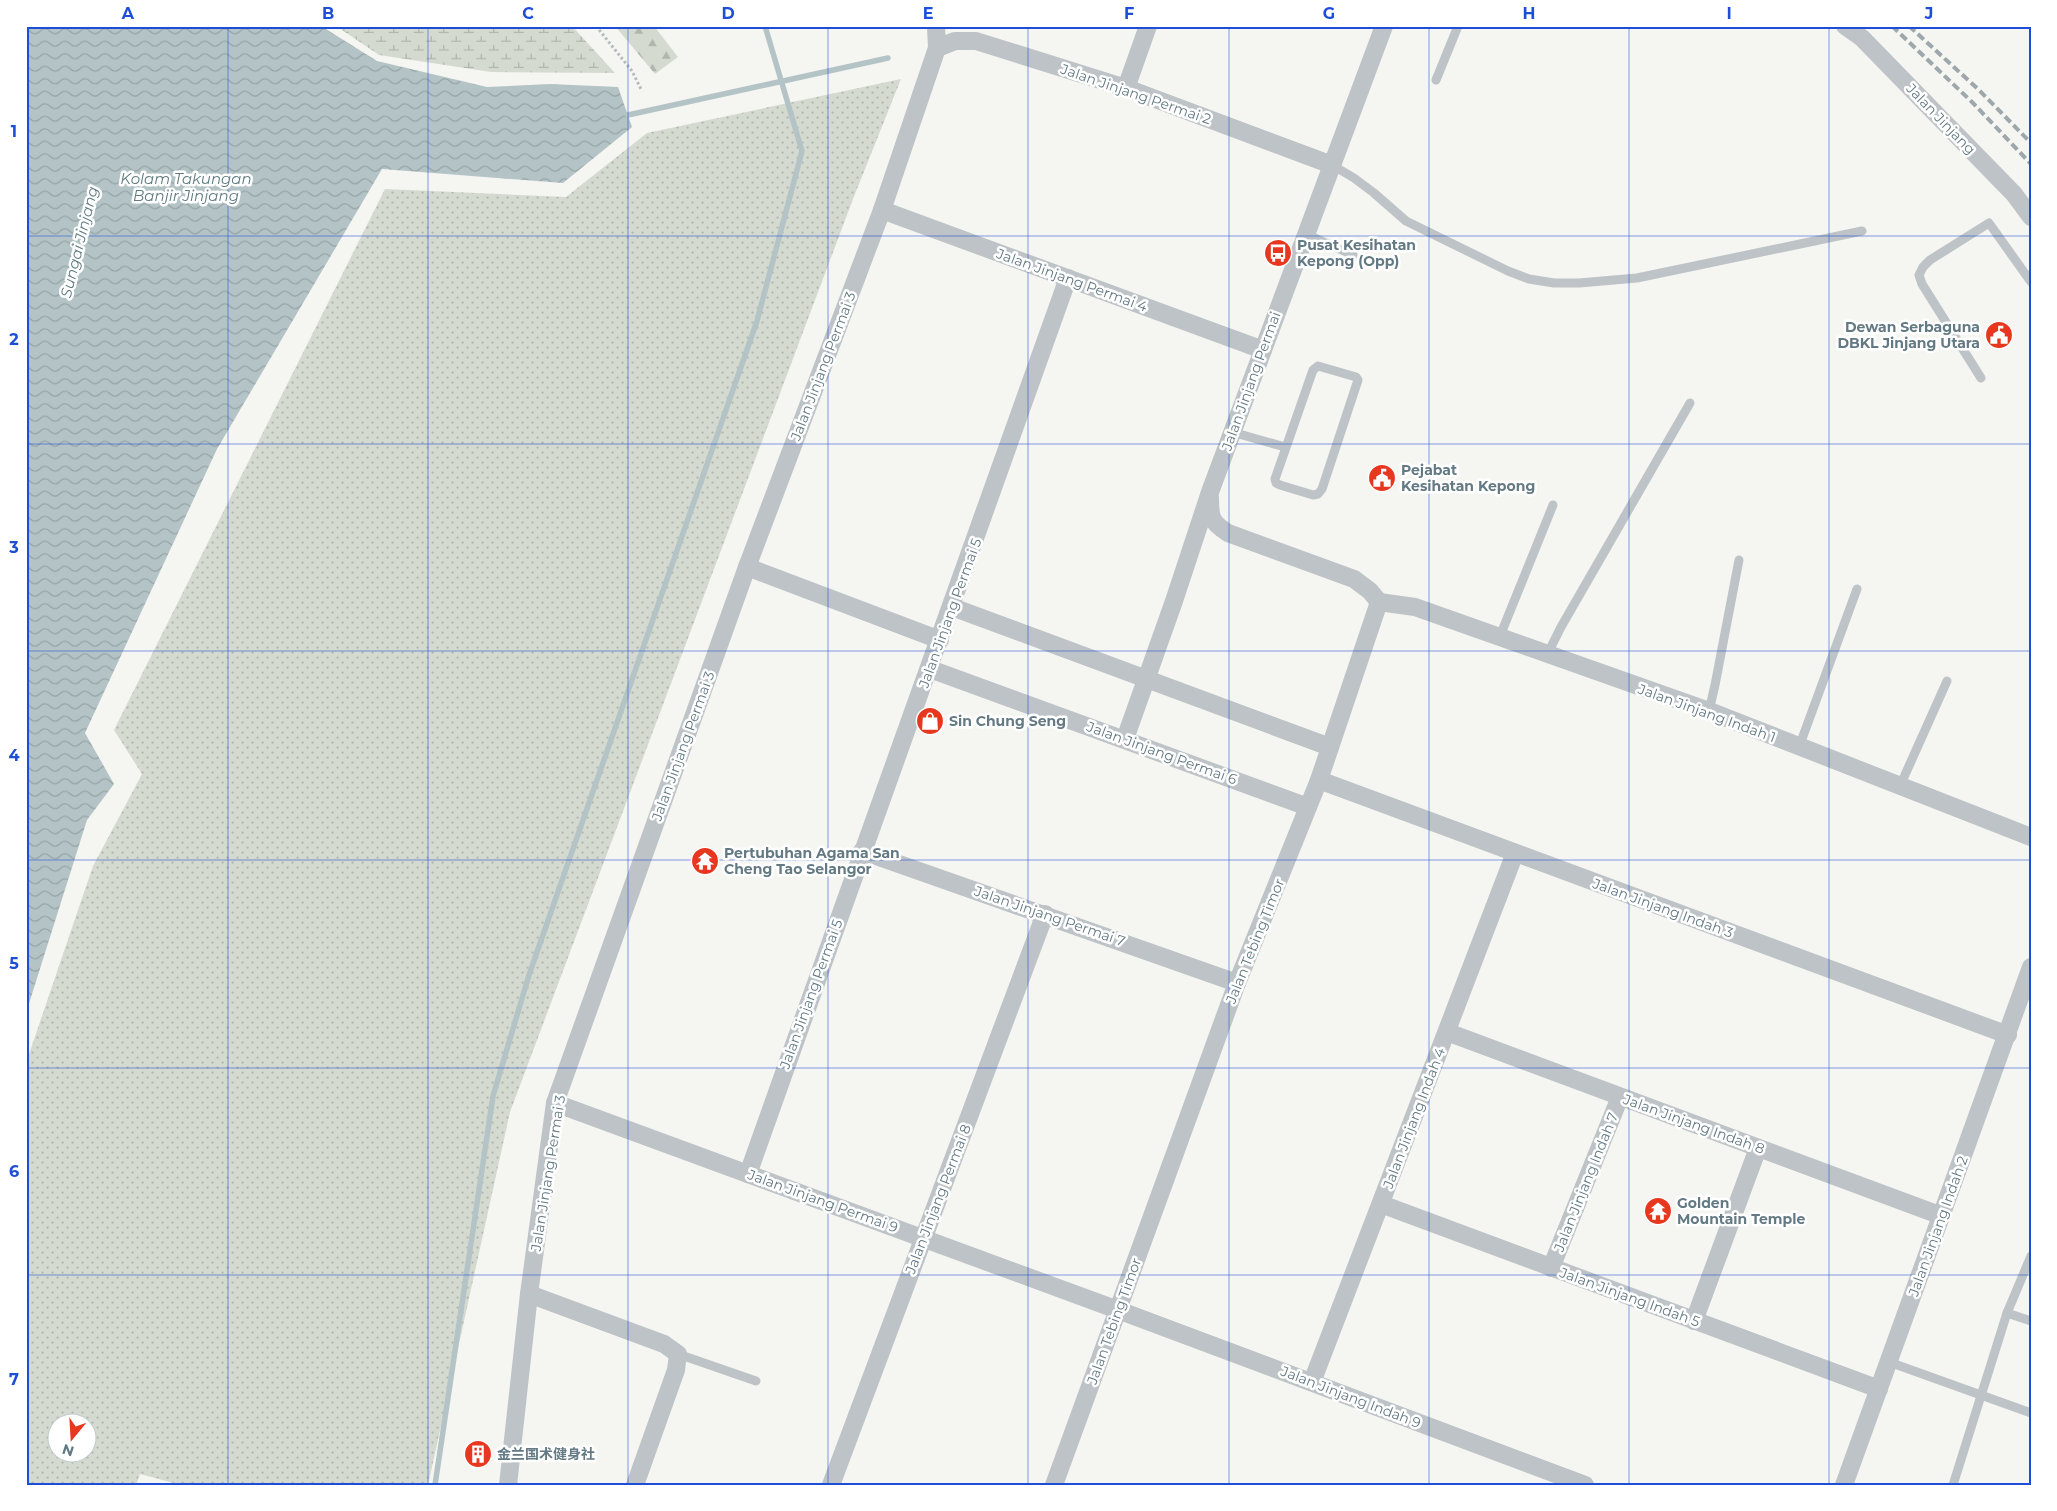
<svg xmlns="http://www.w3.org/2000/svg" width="2057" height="1511" viewBox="0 0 2057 1511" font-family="Montserrat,'Noto Sans SC',sans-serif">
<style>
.grass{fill:url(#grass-dots);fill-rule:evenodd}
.forest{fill:url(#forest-firs)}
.wetland{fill:url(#wetland-marsh)}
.water{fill:url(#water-waves)}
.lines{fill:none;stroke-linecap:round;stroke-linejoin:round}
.stream{stroke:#b4c4c6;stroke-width:5.5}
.path{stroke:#b7bbbd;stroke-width:3;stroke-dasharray:2.5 2.5;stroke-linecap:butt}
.service{stroke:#bdc3c6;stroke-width:9}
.minor{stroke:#bdc3c6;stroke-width:18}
.rail{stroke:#9ea7ab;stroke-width:4;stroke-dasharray:8 4;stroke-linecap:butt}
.grid{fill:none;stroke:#1d4ed8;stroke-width:1;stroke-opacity:0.55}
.labels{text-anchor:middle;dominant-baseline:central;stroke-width:5;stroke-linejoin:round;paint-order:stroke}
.street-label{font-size:14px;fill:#637983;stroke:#fff}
.poi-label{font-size:14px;font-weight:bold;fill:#637983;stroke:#fff;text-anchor:start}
.water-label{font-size:15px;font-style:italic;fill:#5f7b80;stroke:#fff}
.neatline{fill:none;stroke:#1d4ed8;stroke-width:2}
.grid-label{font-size:16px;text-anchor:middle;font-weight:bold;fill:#1d4ed8}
</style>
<defs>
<pattern id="grass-dots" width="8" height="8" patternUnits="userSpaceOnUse" patternTransform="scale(1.25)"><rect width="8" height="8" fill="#d5dad0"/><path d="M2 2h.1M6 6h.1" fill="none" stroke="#b0b6ae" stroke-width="1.8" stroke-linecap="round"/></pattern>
<pattern id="forest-firs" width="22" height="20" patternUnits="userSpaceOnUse" patternTransform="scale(1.25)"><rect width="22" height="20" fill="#d5dad0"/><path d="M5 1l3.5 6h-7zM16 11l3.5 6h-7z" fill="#b0b6ae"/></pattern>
<pattern id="wetland-marsh" width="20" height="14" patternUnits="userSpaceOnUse" patternTransform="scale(1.25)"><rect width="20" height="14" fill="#d5dad0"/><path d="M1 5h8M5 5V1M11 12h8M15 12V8" fill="none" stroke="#b0b6ae"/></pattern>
<pattern id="water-waves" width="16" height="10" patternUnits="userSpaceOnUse" patternTransform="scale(1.25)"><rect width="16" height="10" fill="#b4c4c6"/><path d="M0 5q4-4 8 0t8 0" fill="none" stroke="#96a4a6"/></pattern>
</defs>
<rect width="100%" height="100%" fill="#f5f5f1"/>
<path class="grass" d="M 901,79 L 853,199 L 510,1112 L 428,1485 L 181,1485 L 140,1474 L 136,1485 L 26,1485 L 26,1063 L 93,866 L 142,774 L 114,730 L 385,189 L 566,197 L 647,133 ZM 58,1424 L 88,1424 L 88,1454 L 58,1454 Z"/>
<path class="forest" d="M 615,26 L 654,26 L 678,57 L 655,74 Z"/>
<path class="wetland" d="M 336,26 L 572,26 L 615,73 L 491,72 L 379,55 Z"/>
<path class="water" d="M 26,26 L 321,26 L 377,61 L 487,87 L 550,84 L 618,87 L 632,127 L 563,183 L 382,169 L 217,449 L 85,733 L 114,784 L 87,820 L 26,1013 Z"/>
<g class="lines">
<g class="stream">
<path d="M 628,115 L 888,58"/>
<path d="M 435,1485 L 493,1096 L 529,975 L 757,321 L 802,151 L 765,26"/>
</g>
<path class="path" d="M 596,26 L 632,71 L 642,91"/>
<g class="service">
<path d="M 1436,80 L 1458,26"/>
<path d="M 1332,165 L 1354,178 L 1374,193 L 1406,221 L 1508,271 L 1529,279 L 1554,283 L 1579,283 L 1637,278 L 1862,231"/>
<path d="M 1306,234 L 1353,255"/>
<path d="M 1318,366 L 1356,377 L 1358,380 L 1322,489 L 1318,494 L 1313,495 L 1280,485 L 1276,483 L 1275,479 L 1313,370 Z"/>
<path d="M 1981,378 L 1922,284 L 1919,275 L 1923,267 L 1930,260 L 1989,223 L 2031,282"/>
<path d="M 1232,432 L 1285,447"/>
<path d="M 1500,636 L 1553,505"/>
<path d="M 1547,655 L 1561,627 L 1690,403"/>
<path d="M 1709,711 L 1715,685 L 1739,560"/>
<path d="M 1799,747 L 1857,589"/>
<path d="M 1900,786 L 1947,681"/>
<path d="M 2007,1313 L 2031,1256"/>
<path d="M 678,1354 L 756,1381"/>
<path d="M 1889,1362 L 2031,1413"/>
<path d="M 1953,1485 L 2007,1313 L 2031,1321"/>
</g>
<g class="minor">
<path d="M 1845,26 L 1862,38 L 2014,194 L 2031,217"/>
<path d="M 937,48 L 955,41 L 976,41 L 1126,88 L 1332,165"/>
<path d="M 1126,88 L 1148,26"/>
<path d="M 882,210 L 1263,350"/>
<path d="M 1210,498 C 1210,518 1211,522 1228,533 L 1354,579 L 1370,591 L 1379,602"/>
<path d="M 747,567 L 940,640"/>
<path d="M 1379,602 L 1415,607 L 1709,711 L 2031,837"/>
<path d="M 952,607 L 1330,747"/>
<path d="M 930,669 L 1308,807"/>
<path d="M 1125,739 L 1174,601 L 1210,492 L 1384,26"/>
<path d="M 1319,780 L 2008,1035"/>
<path d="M 862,851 L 1237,983"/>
<path d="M 1447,1032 L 1942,1216"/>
<path d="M 555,1103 L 1118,1310 L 1585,1485"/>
<path d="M 748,1174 C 854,875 963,577 1068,278"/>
<path d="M 1381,1204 L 1879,1389"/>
<path d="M 1551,1268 L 1620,1097"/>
<path d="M 529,1294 L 664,1344 L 678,1354 L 676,1370 L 635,1485"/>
<path d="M 1694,1321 L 1758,1148"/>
<path d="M 1312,1382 L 1515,853"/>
<path d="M 508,1485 L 529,1294 L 555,1103 L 747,567 L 882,210 L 937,48 L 936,26"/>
<path d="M 831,1485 L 1045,914"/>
<path d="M 1054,1485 L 1237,983 L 1319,780 L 1379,602"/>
<path d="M 1844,1485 L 2031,967"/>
</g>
<g class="rail">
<path d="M 1892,26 L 1972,102 L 2031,164"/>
<path d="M 1909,26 L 1979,90 L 2031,143"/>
</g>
</g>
<path class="grid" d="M 228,26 L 228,1485M 428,26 L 428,1485M 628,26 L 628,1485M 828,26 L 828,1485M 1028,26 L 1028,1485M 1229,26 L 1229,1485M 1429,26 L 1429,1485M 1629,26 L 1629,1485M 1829,26 L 1829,1485M 26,236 L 2031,236M 26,444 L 2031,444M 26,651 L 2031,651M 26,860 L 2031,860M 26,1068 L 2031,1068M 26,1275 L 2031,1275"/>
<defs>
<g id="bus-disc" transform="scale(1.4375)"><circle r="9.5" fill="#e7381f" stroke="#fff"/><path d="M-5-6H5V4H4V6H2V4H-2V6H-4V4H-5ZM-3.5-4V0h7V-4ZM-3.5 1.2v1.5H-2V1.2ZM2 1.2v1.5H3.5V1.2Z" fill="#fff"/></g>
<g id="civic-disc" transform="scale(1.4375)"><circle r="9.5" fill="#e7381f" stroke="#fff"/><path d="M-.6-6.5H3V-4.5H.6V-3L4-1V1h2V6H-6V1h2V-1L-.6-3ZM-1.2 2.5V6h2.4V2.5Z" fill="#fff"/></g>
<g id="shop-disc" transform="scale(1.4375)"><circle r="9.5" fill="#e7381f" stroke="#fff"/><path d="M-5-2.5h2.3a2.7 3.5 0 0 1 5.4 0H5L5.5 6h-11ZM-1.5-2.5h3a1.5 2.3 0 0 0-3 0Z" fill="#fff"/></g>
<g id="temple-disc" transform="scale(1.4375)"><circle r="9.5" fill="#e7381f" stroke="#fff"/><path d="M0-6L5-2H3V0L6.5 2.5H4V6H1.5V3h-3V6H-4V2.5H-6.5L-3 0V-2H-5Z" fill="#fff"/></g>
<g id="building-disc" transform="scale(1.4375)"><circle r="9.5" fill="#e7381f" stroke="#fff"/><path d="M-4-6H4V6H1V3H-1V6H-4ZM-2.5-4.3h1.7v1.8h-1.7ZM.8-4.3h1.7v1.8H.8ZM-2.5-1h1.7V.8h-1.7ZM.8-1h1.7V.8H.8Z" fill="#fff"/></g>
</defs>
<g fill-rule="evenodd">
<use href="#bus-disc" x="1278" y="253"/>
<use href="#civic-disc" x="1999" y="335"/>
<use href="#civic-disc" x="1382" y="478"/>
<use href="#shop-disc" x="930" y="721"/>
<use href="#temple-disc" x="705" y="861"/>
<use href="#temple-disc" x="1658" y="1211"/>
<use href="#building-disc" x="478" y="1454"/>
</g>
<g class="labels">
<g class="street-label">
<text transform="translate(1136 94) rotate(19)">Jalan Jinjang Permai 2</text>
<text transform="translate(1941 119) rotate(46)">Jalan Jinjang</text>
<text transform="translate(1072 280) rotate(20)">Jalan Jinjang Permai 4</text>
<text transform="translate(823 366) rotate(-69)">Jalan Jinjang Permai 3</text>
<text transform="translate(1251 381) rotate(-70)">Jalan Jinjang Permai</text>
<text transform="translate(950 613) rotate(-70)">Jalan Jinjang Permai 5</text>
<text transform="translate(1707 713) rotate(20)">Jalan Jinjang Indah 1</text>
<text transform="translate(683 746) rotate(-70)">Jalan Jinjang Permai 3</text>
<text transform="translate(1162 753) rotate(20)">Jalan Jinjang Permai 6</text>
<text transform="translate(1663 908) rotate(20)">Jalan Jinjang Indah 3</text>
<text transform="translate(1050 916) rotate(19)">Jalan Jinjang Permai 7</text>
<text transform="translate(1255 941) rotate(-68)">Jalan Tebing Timor</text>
<text transform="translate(811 994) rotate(-70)">Jalan Jinjang Permai 5</text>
<text transform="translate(1414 1118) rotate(-69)">Jalan Jinjang Indah 4</text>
<text transform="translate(1694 1124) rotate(20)">Jalan Jinjang Indah 8</text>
<text transform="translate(548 1173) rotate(-81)">Jalan Jinjang Permai 3</text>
<text transform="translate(1586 1182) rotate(-68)">Jalan Jinjang Indah 7</text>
<text transform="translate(938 1199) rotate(-69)">Jalan Jinjang Permai 8</text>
<text transform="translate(823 1201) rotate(20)">Jalan Jinjang Permai 9</text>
<text transform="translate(1938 1226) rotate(-70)">Jalan Jinjang Indah 2</text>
<text transform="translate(1630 1297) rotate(20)">Jalan Jinjang Indah 5</text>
<text transform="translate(1114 1321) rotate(-70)">Jalan Tebing Timor</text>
<text transform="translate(1351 1397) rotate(21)">Jalan Jinjang Indah 9</text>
</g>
<g class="poi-label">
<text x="1297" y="245">Pusat Kesihatan<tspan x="1297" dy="16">Kepong (Opp)</tspan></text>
<text x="1980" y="327" text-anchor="end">Dewan Serbaguna<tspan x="1980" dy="16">DBKL Jinjang Utara</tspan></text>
<text x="1401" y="470">Pejabat<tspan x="1401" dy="16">Kesihatan Kepong</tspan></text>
<text x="949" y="721">Sin Chung Seng</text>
<text x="724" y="853">Pertubuhan Agama San<tspan x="724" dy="16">Cheng Tao Selangor</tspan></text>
<text x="1677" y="1203">Golden<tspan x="1677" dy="16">Mountain Temple</tspan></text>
<text x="497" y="1454">金兰国术健身社</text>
</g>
<g class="water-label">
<text x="186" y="178">Kolam Takungan<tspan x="186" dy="17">Banjir Jinjang</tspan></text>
<text transform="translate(79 242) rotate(-76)">Sungai Jinjang</text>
</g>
</g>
<rect width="2057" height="1511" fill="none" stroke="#ffffff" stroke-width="55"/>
<g transform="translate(72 1438) rotate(198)"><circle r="24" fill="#ffffff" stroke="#c1c9cd"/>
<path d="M0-4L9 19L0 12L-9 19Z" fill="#e7381f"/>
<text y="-8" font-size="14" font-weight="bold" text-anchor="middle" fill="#637983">N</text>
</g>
<rect x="28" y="28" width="2002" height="1456" class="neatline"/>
<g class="grid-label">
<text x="128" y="19">A</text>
<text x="328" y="19">B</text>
<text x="528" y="19">C</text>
<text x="728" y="19">D</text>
<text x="928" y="19">E</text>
<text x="1129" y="19">F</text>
<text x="1329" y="19">G</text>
<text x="1529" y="19">H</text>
<text x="1729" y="19">I</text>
<text x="1929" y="19">J</text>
<text x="14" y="137">1</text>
<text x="14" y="345">2</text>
<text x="14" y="553">3</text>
<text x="14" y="761">4</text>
<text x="14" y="969">5</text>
<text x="14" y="1177">6</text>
<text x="14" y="1385">7</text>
</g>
</svg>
